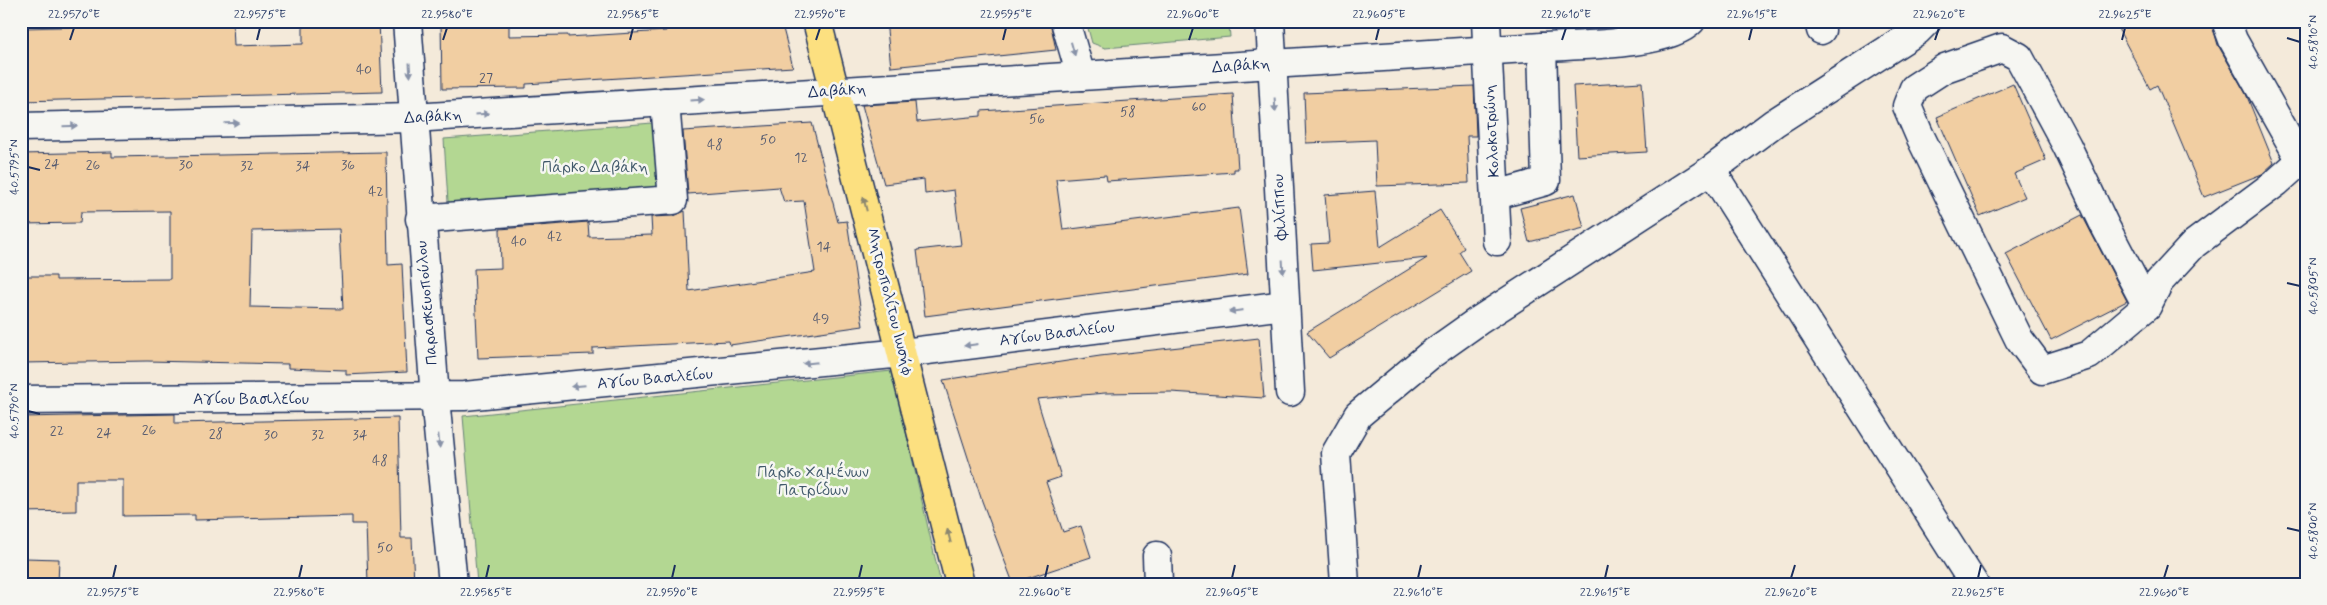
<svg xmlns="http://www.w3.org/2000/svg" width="2327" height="605" viewBox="0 0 2327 605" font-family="Mynerve,sans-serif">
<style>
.green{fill:#b3d792;stroke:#678378}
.building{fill:#f1cea2;stroke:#1b2f5e;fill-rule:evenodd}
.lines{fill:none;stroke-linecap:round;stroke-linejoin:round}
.minor-casing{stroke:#1b2f5e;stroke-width:31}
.major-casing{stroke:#1b2f5e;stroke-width:31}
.minor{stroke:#f6f6f2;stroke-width:28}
.major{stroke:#fce080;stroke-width:28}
.oneway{fill:#8892a8}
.oneway2{fill:#8c886f}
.ticks{fill:none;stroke:#1b2f5e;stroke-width:2}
.labels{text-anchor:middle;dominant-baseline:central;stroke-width:5;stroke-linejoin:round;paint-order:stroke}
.number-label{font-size:14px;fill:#50576f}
.street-label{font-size:16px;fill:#1b2f5e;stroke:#f6f6f2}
.park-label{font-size:16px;fill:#41596b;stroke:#f6f6f2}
.neatline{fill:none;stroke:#1b2f5e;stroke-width:2}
.ticks-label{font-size:12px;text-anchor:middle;fill:#1b2f5e}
</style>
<rect width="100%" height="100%" fill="#f4eada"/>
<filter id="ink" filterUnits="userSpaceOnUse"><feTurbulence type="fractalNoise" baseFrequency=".02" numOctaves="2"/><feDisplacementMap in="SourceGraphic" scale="10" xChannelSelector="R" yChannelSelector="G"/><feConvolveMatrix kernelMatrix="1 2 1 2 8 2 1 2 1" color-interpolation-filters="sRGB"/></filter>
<g filter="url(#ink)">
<g class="green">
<path d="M 1086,21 L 1209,21 L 1229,24 L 1230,37 L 1105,48 L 1092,43 Z"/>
<path d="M 666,122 L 673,200 L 449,217 L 444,139 Z"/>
<path d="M 892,371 L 941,584 L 477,584 L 463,416 Z"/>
</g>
<g class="building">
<path d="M 303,21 L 379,21 L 382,92 L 21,101 L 21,28 L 233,23 L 234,46 L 303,44 Z"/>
<path d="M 441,21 L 509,21 L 509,36 L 568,35 L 568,37 L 666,31 L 666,27 L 701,25 L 701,21 L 781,21 L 793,67 L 526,84 L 526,88 L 442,89 Z"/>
<path d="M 886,21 L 1050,21 L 1056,50 L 891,67 Z"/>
<path d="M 2114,21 L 2211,21 L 2218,45 L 2246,94 L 2274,163 L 2262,174 L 2204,197 L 2157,85 L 2150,89 Z"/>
<path d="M 1642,82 L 1647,152 L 1577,156 L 1573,86 Z"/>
<path d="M 2013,84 L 2046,160 L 2014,174 L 2025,197 L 1980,216 L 1937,117 Z"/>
<path d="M 1474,86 L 1476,136 L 1467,136 L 1469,183 L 1377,186 L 1375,140 L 1306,143 L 1304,93 Z"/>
<path d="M 1233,94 L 1238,169 L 1234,169 L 1234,172 L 1107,181 L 1106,175 L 1056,179 L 1063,230 L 1239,208 L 1248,274 L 925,316 L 917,250 L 961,245 L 954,190 L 925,194 L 924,179 L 884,184 L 862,105 L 915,102 L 917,122 L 981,116 L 981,111 Z"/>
<path d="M 812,123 L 838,222 L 847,221 L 863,326 L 730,345 L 729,341 L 593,348 L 593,354 L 478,358 L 474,269 L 501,268 L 500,229 L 588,222 L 589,237 L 652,235 L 651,217 L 674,216 L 685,211 L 689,291 L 815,272 L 804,201 L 784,202 L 779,187 L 688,194 L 683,131 Z"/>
<path d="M 112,152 L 112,157 L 386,152 L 388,265 L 402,264 L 407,372 L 346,375 L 346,370 L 288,368 L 288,364 L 147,361 L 21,363 L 21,276 L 56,276 L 56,280 L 170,279 L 170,211 L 81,212 L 80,223 L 21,224 L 21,154 ZM 339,229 L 343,309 L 250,307 L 252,231 Z"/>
<path d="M 1375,191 L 1380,247 L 1440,210 L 1464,248 L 1459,252 L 1471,271 L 1329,358 L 1307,332 L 1427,258 L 1313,270 L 1311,244 L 1329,243 L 1325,195 Z"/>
<path d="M 1575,194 L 1584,228 L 1529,242 L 1520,208 Z"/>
<path d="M 2082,215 L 2127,301 L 2051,340 L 2006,254 Z"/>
<path d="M 1259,338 L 1264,398 L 1171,392 L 1105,393 L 1037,399 L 1061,477 L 1046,482 L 1063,532 L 1081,526 L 1091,557 L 1013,583 L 982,501 L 943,380 L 1100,356 Z"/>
<path d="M 175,414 L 175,423 L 398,418 L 401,538 L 412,538 L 414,584 L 368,584 L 366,524 L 352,524 L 352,516 L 195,520 L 195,515 L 123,516 L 123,480 L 76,480 L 76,511 L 21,512 L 21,417 Z"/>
<path d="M 25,558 L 59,559 L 58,584 L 24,584 Z"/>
</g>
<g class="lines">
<g class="minor-casing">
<g id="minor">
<path d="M 407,21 L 435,398 L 453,584"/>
<path d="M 1065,21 L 1081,76"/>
<path d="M 1270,21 L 1290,392"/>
<path d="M 1486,21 L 1497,241"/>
<path d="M 1819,21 L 1821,30"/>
<path d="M 2226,21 L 2233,40 L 2300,159"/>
<path d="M 21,127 L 413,118 L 1542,47 C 1576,45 1668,46 1691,21"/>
<path d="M 1711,170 L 1974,584"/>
<path d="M 1496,195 L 1546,181 L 1542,47"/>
<path d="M 420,219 L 673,200 L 665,102"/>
<path d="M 2147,306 L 2105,226 L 2067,146 L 2019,57 L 2002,48 L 1945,68 L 1914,88 L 1907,106 L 1919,134 L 2019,339 L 2042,370 L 2089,355 L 2147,306 L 2159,282 L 2194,244 L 2277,182 L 2306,156"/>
<path d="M 21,400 L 464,396 L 903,353 L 1285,305"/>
<path d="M 1157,556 L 1158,584"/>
<path d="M 1345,584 L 1336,453 L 1358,415 L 1430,355 L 1478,321 L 1711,170 L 1774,123 L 1917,31 L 1927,21"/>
</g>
</g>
<g class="major-casing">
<path id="major" d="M 817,21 L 960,584"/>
</g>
<use href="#minor" class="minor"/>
<use href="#major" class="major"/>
</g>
<defs><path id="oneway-solid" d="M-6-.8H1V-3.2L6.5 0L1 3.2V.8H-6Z" transform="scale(1.25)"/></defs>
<g class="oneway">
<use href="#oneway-solid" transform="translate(1073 49) rotate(74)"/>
<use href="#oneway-solid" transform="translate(410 70) rotate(86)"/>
<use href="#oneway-solid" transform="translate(697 100) rotate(-4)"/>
<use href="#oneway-solid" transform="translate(1275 105) rotate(87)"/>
<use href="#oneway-solid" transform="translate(482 114) rotate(-4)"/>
<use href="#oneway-solid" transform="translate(232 123) rotate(-1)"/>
<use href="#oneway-solid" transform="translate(70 126) rotate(-1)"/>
<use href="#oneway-solid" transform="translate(1283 267) rotate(87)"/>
<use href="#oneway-solid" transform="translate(1236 311) rotate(173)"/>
<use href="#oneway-solid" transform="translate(971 345) rotate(173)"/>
<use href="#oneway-solid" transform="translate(810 363) rotate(174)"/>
<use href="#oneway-solid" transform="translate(578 386) rotate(175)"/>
<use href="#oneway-solid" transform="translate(439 441) rotate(84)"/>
</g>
<g class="oneway2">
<use href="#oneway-solid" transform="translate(865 204) rotate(-104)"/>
<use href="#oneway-solid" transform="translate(949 536) rotate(-104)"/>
</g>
</g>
<path class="ticks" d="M 2287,38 L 2300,42M 70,40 L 74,28M 257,40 L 260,28M 443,40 L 447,28M 630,40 L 633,28M 816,40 L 820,28M 1003,40 L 1006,28M 1189,40 L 1193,28M 1376,40 L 1379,28M 1562,40 L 1566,28M 1749,40 L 1752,28M 1935,40 L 1939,28M 2122,40 L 2125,28M 28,167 L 40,170M 2287,283 L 2300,286M 28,411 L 40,414M 2287,528 L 2300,531M 113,578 L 116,565M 299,578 L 302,565M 486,578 L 489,565M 672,578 L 675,565M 859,578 L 862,565M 1045,578 L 1048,565M 1232,578 L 1235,565M 1418,578 L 1421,565M 1605,578 L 1608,565M 1791,578 L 1795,565M 1978,578 L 1981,565M 2164,578 L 2168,565"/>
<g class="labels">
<g class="number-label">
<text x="364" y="70">40</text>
<text x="486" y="78">27</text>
<text x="1199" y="107">60</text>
<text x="1128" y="112">58</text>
<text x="1037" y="119">56</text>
<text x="768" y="140">50</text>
<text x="715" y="145">48</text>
<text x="801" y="158">12</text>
<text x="52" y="164">24</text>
<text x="93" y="165">26</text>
<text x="186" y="165">30</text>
<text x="348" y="165">36</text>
<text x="247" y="166">32</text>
<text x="303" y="166">34</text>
<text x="376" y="192">42</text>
<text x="555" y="237">42</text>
<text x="519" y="242">40</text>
<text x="824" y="247">14</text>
<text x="821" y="319">49</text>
<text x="149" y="430">26</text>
<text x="57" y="431">22</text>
<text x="104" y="433">24</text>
<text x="216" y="434">28</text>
<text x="271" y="435">30</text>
<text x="318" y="435">32</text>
<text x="360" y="435">34</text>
<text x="380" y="461">48</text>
<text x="385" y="548">50</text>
</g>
<g class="street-label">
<text transform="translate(1241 66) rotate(-4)">Δαβάκη</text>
<text transform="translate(837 91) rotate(-4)">Δαβάκη</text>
<text transform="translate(433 117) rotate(-3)">Δαβάκη</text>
<text transform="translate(1492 131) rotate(-93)">Κολοκοτρώνη</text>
<text transform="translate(1280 207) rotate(-93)">Φιλίππου</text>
<text transform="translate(890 302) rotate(76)">Μητροπολίτου Ιωσήφ</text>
<text transform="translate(427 303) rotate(-95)">Παρασκευοπούλου</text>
<text transform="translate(1057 334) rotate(-7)">Αγίου Βασιλείου</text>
<text transform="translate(655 379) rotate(-5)">Αγίου Βασιλείου</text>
<text x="251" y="399">Αγίου Βασιλείου</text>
</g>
<g class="park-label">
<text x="595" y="167">Πάρκο Δαβάκη</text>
<text x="813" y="472">Πάρκο Χαμένων<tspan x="813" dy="18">Πατρίδων</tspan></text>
</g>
</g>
<rect width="2327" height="605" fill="none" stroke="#f6f6f2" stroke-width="55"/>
<rect x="28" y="28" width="2272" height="550" class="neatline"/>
<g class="ticks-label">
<text x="74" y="18">22.9570°E</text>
<text x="260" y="18">22.9575°E</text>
<text x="447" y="18">22.9580°E</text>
<text x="633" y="18">22.9585°E</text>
<text x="820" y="18">22.9590°E</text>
<text x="1006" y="18">22.9595°E</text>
<text x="1193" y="18">22.9600°E</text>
<text x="1379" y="18">22.9605°E</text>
<text x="1566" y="18">22.9610°E</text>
<text x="1752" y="18">22.9615°E</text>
<text x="1939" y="18">22.9620°E</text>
<text x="2125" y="18">22.9625°E</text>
<text transform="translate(2313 42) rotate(-90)" y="4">40.5810°N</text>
<text transform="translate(14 167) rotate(-90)" y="4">40.5795°N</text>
<text transform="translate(2313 286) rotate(-90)" y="4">40.5805°N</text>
<text transform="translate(14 411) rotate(-90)" y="4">40.5790°N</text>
<text transform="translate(2313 531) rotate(-90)" y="4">40.5800°N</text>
<text x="113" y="596">22.9575°E</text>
<text x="299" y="596">22.9580°E</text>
<text x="486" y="596">22.9585°E</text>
<text x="672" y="596">22.9590°E</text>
<text x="859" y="596">22.9595°E</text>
<text x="1045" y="596">22.9600°E</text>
<text x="1232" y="596">22.9605°E</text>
<text x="1418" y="596">22.9610°E</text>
<text x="1605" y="596">22.9615°E</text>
<text x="1791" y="596">22.9620°E</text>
<text x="1978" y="596">22.9625°E</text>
<text x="2164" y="596">22.9630°E</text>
</g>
</svg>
